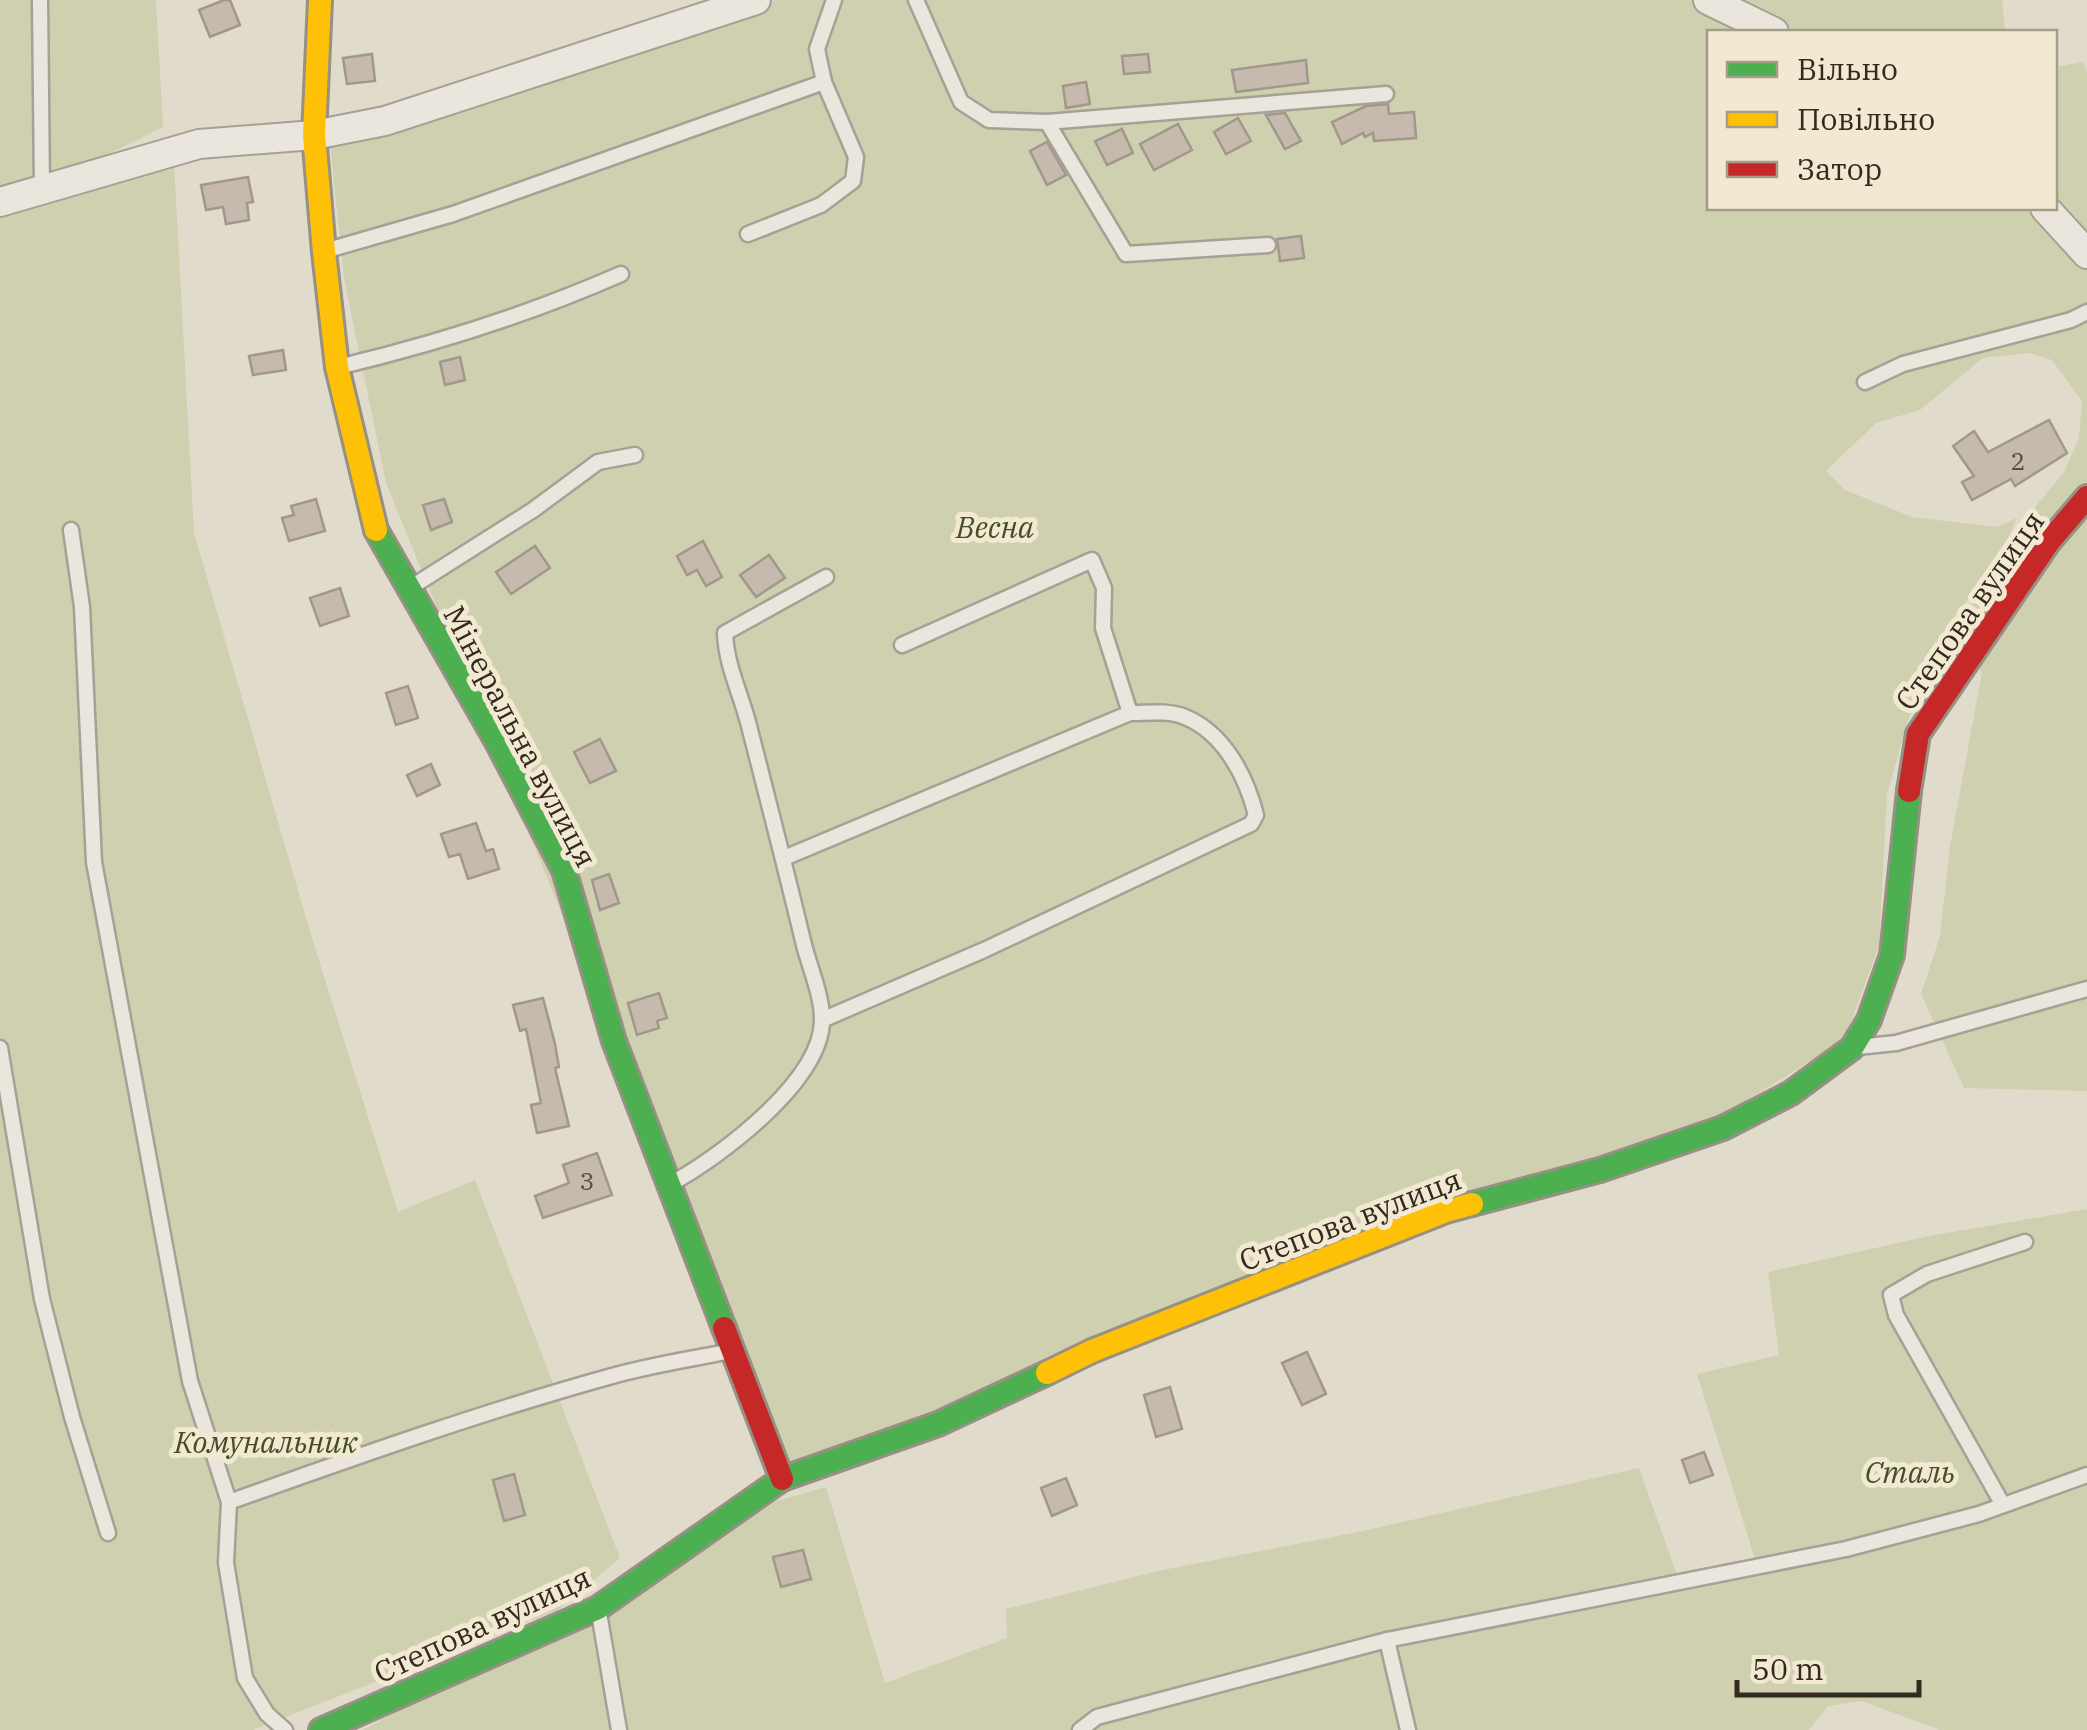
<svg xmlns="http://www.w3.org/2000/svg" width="2087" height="1730" viewBox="0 0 2087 1730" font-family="'IBM Plex Serif',serif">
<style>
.green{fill:#cfd0af}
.building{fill:#c5baad;stroke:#a1978c;stroke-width:2.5}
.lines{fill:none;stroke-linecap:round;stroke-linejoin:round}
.lane-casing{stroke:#a6a095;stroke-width:19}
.street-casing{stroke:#a6a095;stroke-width:32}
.fast-casing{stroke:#969085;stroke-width:28}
.slow-casing{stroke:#969085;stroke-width:28}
.jam-casing{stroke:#969085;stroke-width:28}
.lane{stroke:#eae6dd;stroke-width:14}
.street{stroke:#eae6dd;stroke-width:28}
.fast{stroke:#4caf50;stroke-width:22}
.slow{stroke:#ffc107;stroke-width:22}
.jam{stroke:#c62828;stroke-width:22}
.labels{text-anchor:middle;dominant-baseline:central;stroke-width:10;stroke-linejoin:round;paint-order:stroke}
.number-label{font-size:25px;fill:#584d42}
.park-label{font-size:30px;font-style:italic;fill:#444f26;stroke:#f2e9d2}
.street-label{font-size:30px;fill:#34291e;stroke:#f2e9d2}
</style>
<rect width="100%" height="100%" fill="#e1dbcc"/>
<g class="green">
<path d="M 0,0 L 156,0 L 163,127 L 68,174 L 0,191 Z"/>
<path d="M 776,0 L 2002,0 L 2005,32 L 1710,32 L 1710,208 L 2054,208 L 2055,67 L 2083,62 L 2087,72 L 2087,1091 L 1964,1088 L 1921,994 L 1940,936 L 1950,846 L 1982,672 L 1953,632 L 2010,548 L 2023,522 L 2064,472 L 2079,438 L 2082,401 L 2052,360 L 2029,353 L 1983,358 L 1920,410 L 1876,423 L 1826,471 L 1845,490 L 1912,517 L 1996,527 L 2017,518 L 2005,544 L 1950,626 L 1908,720 L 1887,795 L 1879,946 L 1844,1041 L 1722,1115 L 787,1467 L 386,483 L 344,278 L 330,144 L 633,56 Z"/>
<path d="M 174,163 L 194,533 L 311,935 L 398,1212 L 475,1180 L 620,1558 L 558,1610 L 253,1730 L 0,1730 L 0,216 Z"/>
<path d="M 2087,1209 L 2087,1730 L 1940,1730 L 1862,1701 L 1828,1706 L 1809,1730 L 363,1730 L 774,1502 L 826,1487 L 885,1683 L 1007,1638 L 1006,1609 L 1158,1571 L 1363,1531 L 1639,1468 L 1677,1575 L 1755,1559 L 1697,1374 L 1779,1355 L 1768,1272 L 1929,1236 Z"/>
</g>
<g class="building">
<path d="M 224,0 L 230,0 L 240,25 L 210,37 L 199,10 Z"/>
<path d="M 372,54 L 375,81 L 347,84 L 343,58 Z"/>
<path d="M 1148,54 L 1150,72 L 1124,74 L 1122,56 Z"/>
<path d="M 1306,60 L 1308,83 L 1236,92 L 1232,70 Z"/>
<path d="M 1086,82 L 1090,104 L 1066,108 L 1063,86 Z"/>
<path d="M 1388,104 L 1389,114 L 1414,112 L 1416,138 L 1374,141 L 1373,133 L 1365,137 L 1363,133 L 1342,144 L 1332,122 L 1366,106 Z"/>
<path d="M 1285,113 L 1301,141 L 1285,149 L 1266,115 Z"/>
<path d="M 1238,118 L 1251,141 L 1226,154 L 1214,132 Z"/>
<path d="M 1178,124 L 1192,150 L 1154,170 L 1140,144 Z"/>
<path d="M 1122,129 L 1133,153 L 1107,165 L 1095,141 Z"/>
<path d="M 1047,142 L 1066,175 L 1047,185 L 1030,151 Z"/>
<path d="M 248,177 L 253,202 L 247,203 L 249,220 L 226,224 L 223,207 L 206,210 L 201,185 Z"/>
<path d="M 1301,236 L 1304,258 L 1280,261 L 1277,239 Z"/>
<path d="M 283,350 L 286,370 L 253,375 L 249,356 Z"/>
<path d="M 460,357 L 465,380 L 445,385 L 440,362 Z"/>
<path d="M 2049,420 L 2067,453 L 2015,486 L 2011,479 L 1972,500 L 1962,482 L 1974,476 L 1953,446 L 1974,431 L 1988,452 Z"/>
<path d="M 316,499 L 325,531 L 289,541 L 282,518 L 294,515 L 291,506 Z"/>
<path d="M 444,499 L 452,522 L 431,530 L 423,505 Z"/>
<path d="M 703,541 L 722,577 L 706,586 L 697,570 L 687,575 L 677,556 Z"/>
<path d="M 535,546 L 550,568 L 511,594 L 496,572 Z"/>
<path d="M 769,555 L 785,578 L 756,597 L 740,575 Z"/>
<path d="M 340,588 L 349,616 L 320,626 L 310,598 Z"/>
<path d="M 408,686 L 418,718 L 396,725 L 386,693 Z"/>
<path d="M 600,739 L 616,771 L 590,783 L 574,752 Z"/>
<path d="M 431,764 L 440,785 L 417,796 L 407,775 Z"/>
<path d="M 476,823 L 486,851 L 493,849 L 499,869 L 468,879 L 460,854 L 449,857 L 441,834 Z"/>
<path d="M 609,874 L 619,903 L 600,910 L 592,880 Z"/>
<path d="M 659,993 L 667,1018 L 657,1021 L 659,1028 L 637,1035 L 628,1003 Z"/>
<path d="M 543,998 L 555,1044 L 559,1067 L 555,1068 L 569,1126 L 537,1133 L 531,1105 L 541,1103 L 526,1029 L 520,1031 L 513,1005 Z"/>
<path d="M 597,1153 L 612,1195 L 543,1218 L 535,1196 L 569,1183 L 563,1165 Z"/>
<path d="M 1307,1352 L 1326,1394 L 1302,1405 L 1282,1363 Z"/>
<path d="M 1170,1387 L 1182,1429 L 1156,1437 L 1144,1395 Z"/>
<path d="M 1704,1452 L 1713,1475 L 1690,1483 L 1682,1460 Z"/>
<path d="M 514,1474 L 525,1515 L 504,1521 L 493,1480 Z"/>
<path d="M 1066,1478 L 1077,1505 L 1052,1516 L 1041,1488 Z"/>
<path d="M 803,1550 L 811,1579 L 781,1587 L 773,1557 Z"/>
</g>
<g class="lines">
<g class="lane-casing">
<g id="lane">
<path d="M 40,0 L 42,189"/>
<path d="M 916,0 L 961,102 L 989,120 L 1047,122 L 1386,94"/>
<path d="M 1047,122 L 1126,254 L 1268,245"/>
<path d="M 748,234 L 821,205 L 853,181 L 856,157 L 824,82 L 817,49 L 834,0"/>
<path d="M 328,250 L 453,214 L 824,82"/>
<path d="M 342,366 C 438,343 530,314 621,274"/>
<path d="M 1865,382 L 1903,364 L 2071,320 L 2087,312"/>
<path d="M 71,530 L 82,607 L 94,862 L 190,1381 L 229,1502 L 226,1563 L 245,1678 L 267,1714 L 285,1730"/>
<path d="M 413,586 L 533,510 L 598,462 L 635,455"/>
<path d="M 902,645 L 1092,560 L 1104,588 L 1103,628 L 1130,713"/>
<path d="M 784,858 L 1130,713 C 1147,713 1169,710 1185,717 C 1224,733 1246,776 1256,815 L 1251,824 L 984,950 L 822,1020"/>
<path d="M 1858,1047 L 1896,1043 L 2087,989"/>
<path d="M 0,1048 L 42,1299 L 72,1417 L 108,1533"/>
<path d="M 672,1183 C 720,1157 823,1080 822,1019 C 822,996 810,968 804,945 C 786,870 767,796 748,722 C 740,692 726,664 725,633 L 826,577"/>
<path d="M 229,1502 C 355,1457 482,1412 612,1376 C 651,1365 691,1359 731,1351"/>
<path d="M 2003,1505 L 1896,1315 L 1891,1295 L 1927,1274 L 2025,1242"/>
<path d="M 599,1613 L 619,1730"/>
<path d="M 1387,1640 L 1408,1730"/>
<path d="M 1080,1730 L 1097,1717 L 1387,1640 L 1846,1549 L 1979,1514 L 2087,1475"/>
</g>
</g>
<g class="street-casing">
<g id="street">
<path d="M 1708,0 L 1774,32"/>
<path d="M 0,202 L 199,144 L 314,135 L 385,121 L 756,0"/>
<path d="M 2045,208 L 2087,254"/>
</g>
</g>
<g class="fast-casing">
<g id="fast">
<path d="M 376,530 L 496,740 L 564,870 L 614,1041 L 724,1328"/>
<path d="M 1472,1204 L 1600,1170 L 1723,1128 L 1791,1093 L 1852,1048 L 1869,1020 L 1892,955 L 1909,791"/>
<path d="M 321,1730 L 598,1608 L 782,1479 L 938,1424 L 1047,1373"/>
</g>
</g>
<g class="slow-casing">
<g id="slow">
<path d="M 320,0 L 314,135 L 324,252 L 337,367 L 376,530"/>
<path d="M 1047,1373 L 1092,1351 L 1446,1211 L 1472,1204"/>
</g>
</g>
<g class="jam-casing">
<g id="jam">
<path d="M 1909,791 L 1918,734 L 2048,543 L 2087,497"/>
<path d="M 724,1328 L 782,1479"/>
</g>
</g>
<use href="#lane" class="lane"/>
<use href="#street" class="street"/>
<use href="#fast" class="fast"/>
<use href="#slow" class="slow"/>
<use href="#jam" class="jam"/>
</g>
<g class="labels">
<g class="number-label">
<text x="2018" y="460">2</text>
<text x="587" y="1180">3</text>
</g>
<g class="park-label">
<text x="995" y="526">Весна</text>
<text x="266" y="1441">Комунальник</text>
<text x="1910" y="1471">Сталь</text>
</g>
<g class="street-label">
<text transform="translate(1969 610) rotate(-55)">Степова вулиця</text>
<text transform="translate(521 736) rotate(62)">Мінеральна вулиця</text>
<text transform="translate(1350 1219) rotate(-21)">Степова вулиця</text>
<text transform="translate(482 1624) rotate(-25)">Степова вулиця</text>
</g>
</g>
<rect x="1707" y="30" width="350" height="180" fill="#f2e9d2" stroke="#a69c8a" stroke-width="2.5"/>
<rect x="1727" y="62" width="50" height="15" fill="#4caf50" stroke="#a69c8a" stroke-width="2.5"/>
<text x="1797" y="80" font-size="30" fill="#34291e">Вільно</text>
<rect x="1727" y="112" width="50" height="15" fill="#ffc107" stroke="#a69c8a" stroke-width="2.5"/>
<text x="1797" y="130" font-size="30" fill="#34291e">Повільно</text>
<rect x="1727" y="162" width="50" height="15" fill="#c62828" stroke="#a69c8a" stroke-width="2.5"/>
<text x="1797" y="180" font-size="30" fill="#34291e">Затор</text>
<path d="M1737 1680v15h182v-15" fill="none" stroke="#34291e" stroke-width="5"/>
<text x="1752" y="1680" font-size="30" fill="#34291e" stroke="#f2e9d2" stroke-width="8" paint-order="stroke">50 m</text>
</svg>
